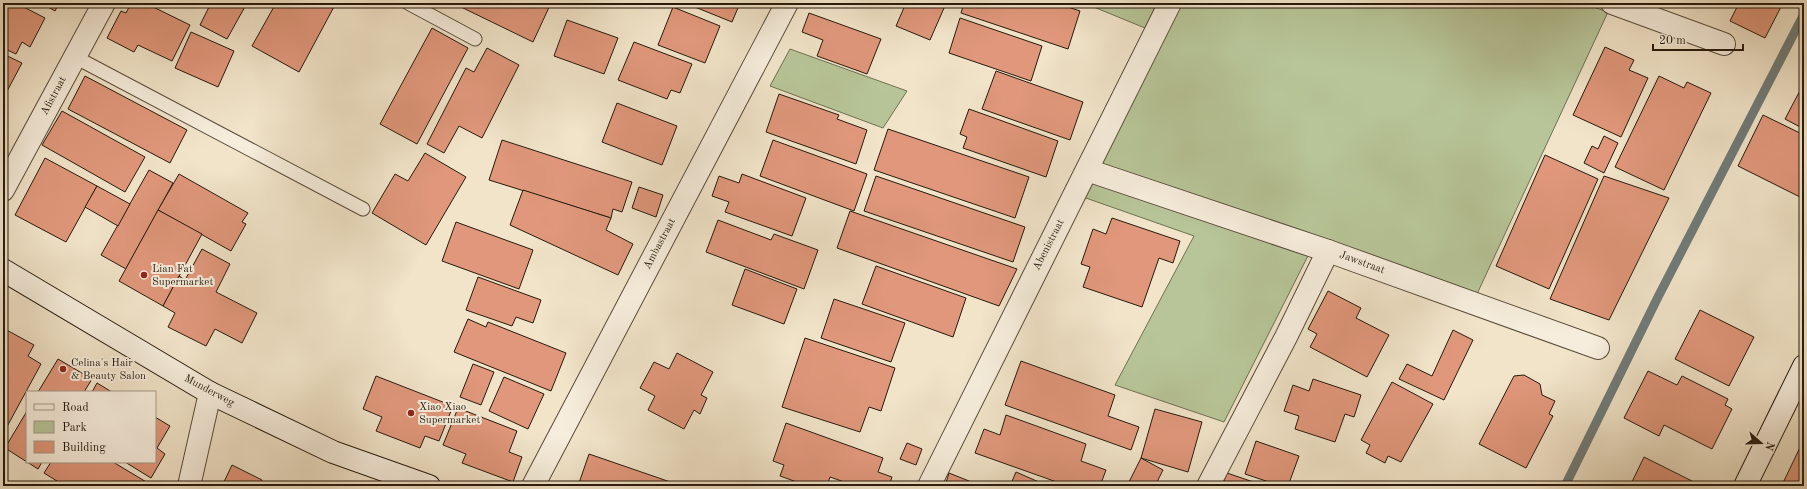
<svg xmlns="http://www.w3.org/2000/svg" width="1807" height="489" viewBox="0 0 1807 489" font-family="'Old Standard TT',serif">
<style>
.green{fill:#b7c598;stroke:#6e7052}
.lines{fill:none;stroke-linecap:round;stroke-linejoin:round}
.stream{stroke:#707b79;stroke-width:9}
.building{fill:#e0977b;stroke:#261a0c}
.lane-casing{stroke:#594c3b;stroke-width:15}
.street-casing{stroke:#594c3b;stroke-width:24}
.secondary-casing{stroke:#261a0c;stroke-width:24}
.lane{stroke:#f6eddc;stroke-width:13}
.street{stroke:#f6eddc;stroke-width:22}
.secondary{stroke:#f6eddc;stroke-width:22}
.poi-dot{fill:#8f2418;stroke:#f6eddc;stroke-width:1.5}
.labels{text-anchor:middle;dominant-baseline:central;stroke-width:4;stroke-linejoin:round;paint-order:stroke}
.street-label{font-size:11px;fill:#261a0c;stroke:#f6eddc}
.poi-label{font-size:11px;fill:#261a0c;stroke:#f6eddc;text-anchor:start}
</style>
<rect width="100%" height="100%" fill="#f1e4c9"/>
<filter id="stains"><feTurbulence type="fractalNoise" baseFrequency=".005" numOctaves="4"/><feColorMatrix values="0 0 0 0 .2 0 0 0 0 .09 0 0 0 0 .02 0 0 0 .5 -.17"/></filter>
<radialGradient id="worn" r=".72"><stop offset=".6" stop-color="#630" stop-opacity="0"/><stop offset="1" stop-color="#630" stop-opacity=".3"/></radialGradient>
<g class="green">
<path d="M 1084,3 L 1157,3 L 1145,28 Z"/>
<path d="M 1180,3 L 1582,3 L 1608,12 L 1477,294 L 1316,240 L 1224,422 L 1115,385 L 1194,236 L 1083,197 Z"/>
<path d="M 790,49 L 907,91 L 883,128 L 770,86 Z"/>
</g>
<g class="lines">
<path class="stream" d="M 1565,486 L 1658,297 L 1804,14"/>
</g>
<g class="building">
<path d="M 3,3 L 16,3 L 45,18 L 30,47 L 22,42 L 16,54 L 3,48 Z"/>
<path d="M 41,3 L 59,3 L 55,11 Z"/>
<path d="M 131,3 L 145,3 L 190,25 L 172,61 L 138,45 L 134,52 L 107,38 L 121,11 L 126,13 Z"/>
<path d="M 211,3 L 247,3 L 227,39 L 200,25 Z"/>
<path d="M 276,3 L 336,3 L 299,72 L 252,46 Z"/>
<path d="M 463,3 L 551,3 L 533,42 L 461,7 Z"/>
<path d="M 685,3 L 740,3 L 732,22 Z"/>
<path d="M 906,3 L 915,6 L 916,3 L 932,3 L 944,8 L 930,40 L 896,26 Z"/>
<path d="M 964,3 L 1056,3 L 1080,11 L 1068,49 L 961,13 Z"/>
<path d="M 1739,3 L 1783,3 L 1765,38 L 1730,21 Z"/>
<path d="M 673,7 L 720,26 L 705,63 L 658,45 Z"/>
<path d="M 809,13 L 881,39 L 867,74 L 817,56 L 823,40 L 802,32 Z"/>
<path d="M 960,18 L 1042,46 L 1031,81 L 949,53 Z"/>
<path d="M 567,20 L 618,38 L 604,74 L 554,56 Z"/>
<path d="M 432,28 L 468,48 L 417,144 L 380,124 Z"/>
<path d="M 191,32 L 234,51 L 218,87 L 175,68 Z"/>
<path d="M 634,42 L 692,64 L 680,93 L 671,90 L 667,99 L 618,80 Z"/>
<path d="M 1605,47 L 1634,60 L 1629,70 L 1648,78 L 1621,137 L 1573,115 Z"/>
<path d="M 487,48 L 519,65 L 482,138 L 459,126 L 444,153 L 427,144 L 466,68 L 474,72 Z"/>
<path d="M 3,54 L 22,63 L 5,95 L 3,94 Z"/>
<path d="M 996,71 L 1083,102 L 1070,140 L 982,109 Z"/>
<path d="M 85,76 L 187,130 L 170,163 L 68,109 Z"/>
<path d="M 1659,76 L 1684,88 L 1687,82 L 1711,93 L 1664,190 L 1615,167 Z"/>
<path d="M 1804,83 L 1804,129 L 1785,119 Z"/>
<path d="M 779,94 L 839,115 L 837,119 L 867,130 L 856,164 L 766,132 Z"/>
<path d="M 617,103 L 677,126 L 662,165 L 602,142 Z"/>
<path d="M 969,109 L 1058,141 L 1046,177 L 963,148 L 967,137 L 960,134 Z"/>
<path d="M 62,111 L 145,157 L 125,192 L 42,145 Z"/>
<path d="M 1763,115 L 1804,135 L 1804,199 L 1738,166 Z"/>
<path d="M 888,129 L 1029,177 L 1015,218 L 874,170 Z"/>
<path d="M 1604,136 L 1618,143 L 1604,173 L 1584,163 L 1592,146 L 1598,149 Z"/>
<path d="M 502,140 L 632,182 L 622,212 L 613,209 L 611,218 L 489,180 Z"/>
<path d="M 773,140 L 867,174 L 854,211 L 760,176 Z"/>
<path d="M 425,153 L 466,177 L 426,245 L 372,213 L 395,174 L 408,181 Z"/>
<path d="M 1545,155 L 1598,179 L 1549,289 L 1496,266 Z"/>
<path d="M 45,158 L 97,186 L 66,242 L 15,215 Z"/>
<path d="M 149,170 L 173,183 L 126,269 L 101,255 Z"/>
<path d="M 179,174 L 248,213 L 242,222 L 246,224 L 231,251 L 158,210 Z"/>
<path d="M 742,174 L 806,198 L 792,236 L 725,212 L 729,202 L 712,196 L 719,176 L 739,183 Z"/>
<path d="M 876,176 L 1025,227 L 1013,262 L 864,211 Z"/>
<path d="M 1604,176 L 1669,198 L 1609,320 L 1550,299 Z"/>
<path d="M 97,186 L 130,204 L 118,226 L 85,207 Z"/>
<path d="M 639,187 L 663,195 L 656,217 L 632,208 Z"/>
<path d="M 523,190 L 611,218 L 606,230 L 633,244 L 618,275 L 510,225 Z"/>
<path d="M 158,210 L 202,234 L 163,306 L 119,281 Z"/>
<path d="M 850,211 L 1017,269 L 999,306 L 837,248 Z"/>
<path d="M 1112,218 L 1180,241 L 1173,263 L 1159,258 L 1142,307 L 1083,287 L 1090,267 L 1081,264 L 1093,229 L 1106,234 Z"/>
<path d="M 718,220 L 771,240 L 774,234 L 818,250 L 804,289 L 706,252 Z"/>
<path d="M 456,222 L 533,250 L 519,289 L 442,261 Z"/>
<path d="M 202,249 L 230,264 L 216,292 L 257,313 L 242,343 L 215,329 L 206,346 L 168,327 L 175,313 L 163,306 L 179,276 L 185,280 Z"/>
<path d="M 876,266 L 966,298 L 953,337 L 862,304 Z"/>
<path d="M 745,269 L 797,289 L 784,324 L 732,305 Z"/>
<path d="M 478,277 L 541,300 L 533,323 L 516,317 L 512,326 L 466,310 Z"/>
<path d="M 1328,291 L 1361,308 L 1356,318 L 1389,335 L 1367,377 L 1310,347 L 1317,334 L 1308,329 Z"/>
<path d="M 834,299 L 905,323 L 891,362 L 821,338 Z"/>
<path d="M 1700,310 L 1754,337 L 1729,386 L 1675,359 Z"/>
<path d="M 468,319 L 486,327 L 488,322 L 566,353 L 551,391 L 454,352 Z"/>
<path d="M 3,328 L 34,345 L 28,356 L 41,364 L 3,434 Z"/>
<path d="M 1453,330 L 1473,340 L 1444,400 L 1399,379 L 1407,364 L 1432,376 Z"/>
<path d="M 805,338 L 895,368 L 881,411 L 869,407 L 860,432 L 782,407 Z"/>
<path d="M 677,353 L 713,372 L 701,395 L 707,398 L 700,414 L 694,410 L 684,429 L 648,410 L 655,396 L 640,388 L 654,362 L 669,369 Z"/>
<path d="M 58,359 L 92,379 L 84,392 L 38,392 Z"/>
<path d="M 1021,361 L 1115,395 L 1108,416 L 1139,427 L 1131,450 L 1005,405 Z"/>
<path d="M 473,364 L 494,372 L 481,405 L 460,397 Z"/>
<path d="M 1648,371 L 1677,385 L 1682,376 L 1728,399 L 1725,405 L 1732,409 L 1712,449 L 1664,425 L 1659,436 L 1624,418 Z"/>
<path d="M 1524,375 L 1540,384 L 1542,395 L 1555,401 L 1549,414 L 1553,416 L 1526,468 L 1479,444 L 1514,376 Z"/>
<path d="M 376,376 L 453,406 L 439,441 L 425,436 L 420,448 L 376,431 L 382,417 L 363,409 Z"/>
<path d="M 504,377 L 544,394 L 528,429 L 489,411 Z"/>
<path d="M 1313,379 L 1361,395 L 1354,417 L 1345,414 L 1335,442 L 1295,429 L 1299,416 L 1284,411 L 1293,385 L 1309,391 Z"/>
<path d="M 1392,382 L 1433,404 L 1401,462 L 1388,456 L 1385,463 L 1366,453 L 1370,445 L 1361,440 Z"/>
<path d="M 97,383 L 112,392 L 92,392 Z"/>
<path d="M 458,408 L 517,431 L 509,452 L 522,457 L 513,482 L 462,463 L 466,454 L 443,445 Z"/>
<path d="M 1155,409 L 1202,422 L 1188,472 L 1141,458 Z"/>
<path d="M 27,411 L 27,462 L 5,448 Z"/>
<path d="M 1006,415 L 1086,444 L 1081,461 L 1106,470 L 1100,486 L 1068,486 L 975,453 L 984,429 L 1000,435 Z"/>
<path d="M 155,417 L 170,426 L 157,448 L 165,454 L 151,478 L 125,462 L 155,462 Z"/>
<path d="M 786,423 L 883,458 L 878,472 L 892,477 L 889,486 L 849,486 L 850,484 L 830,477 L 827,486 L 808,486 L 780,476 L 784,465 L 773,461 Z"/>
<path d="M 1804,439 L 1804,486 L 1784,486 L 1782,485 Z"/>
<path d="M 1256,441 L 1299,456 L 1288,486 L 1281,486 L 1245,474 Z"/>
<path d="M 907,443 L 922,449 L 916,465 L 900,459 Z"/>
<path d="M 589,454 L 682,486 L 578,486 Z"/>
<path d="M 1644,457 L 1692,481 L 1690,486 L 1630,486 Z"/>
<path d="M 1141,458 L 1163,470 L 1157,482 L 1164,486 L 1127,486 Z"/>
<path d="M 27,462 L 42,462 L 38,469 Z"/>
<path d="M 51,462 L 113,462 L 153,486 L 65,486 L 44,473 Z"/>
<path d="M 232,465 L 262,480 L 259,486 L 222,486 Z"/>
<path d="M 1016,472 L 1048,486 L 1010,486 Z"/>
<path d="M 949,473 L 979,485 L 979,486 L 945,486 Z"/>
<path d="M 1227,473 L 1265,486 L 1222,486 Z"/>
</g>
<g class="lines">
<g class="lane-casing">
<g id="lane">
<path d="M 408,3 L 475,39"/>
<path d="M 75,57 L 363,209"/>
</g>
</g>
<g class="street-casing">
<g id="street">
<path d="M 1612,3 L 1724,44"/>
<path d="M 1087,170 L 1328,251 L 1598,348"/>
<path d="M 3,190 L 104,3"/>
<path d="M 189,486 L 210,393"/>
<path d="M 533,486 L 787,3"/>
<path d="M 929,486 L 1170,3"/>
<path d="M 1208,486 L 1286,337 L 1328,251"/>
</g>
</g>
<g class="secondary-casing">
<g id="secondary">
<path d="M 3,270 L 210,393 L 333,452 L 429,486"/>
<path d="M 1745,486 L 1804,366"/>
</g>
</g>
<use href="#lane" class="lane"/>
<use href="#street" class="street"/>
<use href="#secondary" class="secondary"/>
</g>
<g class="poi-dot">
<circle cx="144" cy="275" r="4"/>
<circle cx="63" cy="369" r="4"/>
<circle cx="411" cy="413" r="4"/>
</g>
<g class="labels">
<g class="street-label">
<text transform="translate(54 96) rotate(-62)">Afistraat</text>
<text transform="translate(660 244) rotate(-62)">Ambastraat</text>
<text transform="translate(1049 245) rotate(-63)">Abenistraat</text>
<text transform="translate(1362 263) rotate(20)">Jawstraat</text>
<text transform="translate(209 391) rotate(28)">Munderweg</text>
</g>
<g class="poi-label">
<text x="152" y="269">Lian Fat<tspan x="152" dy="13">Supermarket</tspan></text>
<text x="71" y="363">Celina's Hair<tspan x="71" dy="13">&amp; Beauty Salon</tspan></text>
<text x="419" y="407">Xiao Xiao<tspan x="419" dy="13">Supermarket</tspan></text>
</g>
</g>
<rect width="1807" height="489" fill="none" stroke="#f1e4c9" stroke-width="16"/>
<rect x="4" y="4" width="1799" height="481" fill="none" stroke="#261a0c" stroke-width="2"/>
<rect x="8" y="8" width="1791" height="473" fill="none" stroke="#261a0c"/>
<rect x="26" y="391" width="130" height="72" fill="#f6eddc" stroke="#a39989"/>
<rect x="34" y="404" width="20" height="6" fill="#f6eddc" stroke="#a39989"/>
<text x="62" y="411" font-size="12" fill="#261a0c">Road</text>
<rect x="34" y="421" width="20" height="12" fill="#b7c598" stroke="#a39989"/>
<text x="62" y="431" font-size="12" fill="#261a0c">Park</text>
<rect x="34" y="441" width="20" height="12" fill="#e0977b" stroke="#a39989"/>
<text x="62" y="451" font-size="12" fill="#261a0c">Building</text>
<g transform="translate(1761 443) rotate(110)" stroke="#f6eddc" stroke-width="3" paint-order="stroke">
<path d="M0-3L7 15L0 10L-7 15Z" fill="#261a0c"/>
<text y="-6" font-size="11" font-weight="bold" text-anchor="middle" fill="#261a0c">N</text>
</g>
<path d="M1653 44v6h90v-6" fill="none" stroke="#261a0c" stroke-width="2"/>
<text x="1659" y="44" font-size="12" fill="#261a0c" stroke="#f6eddc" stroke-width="3" paint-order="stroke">20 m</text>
<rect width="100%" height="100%" filter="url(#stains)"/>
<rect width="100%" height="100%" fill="url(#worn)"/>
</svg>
